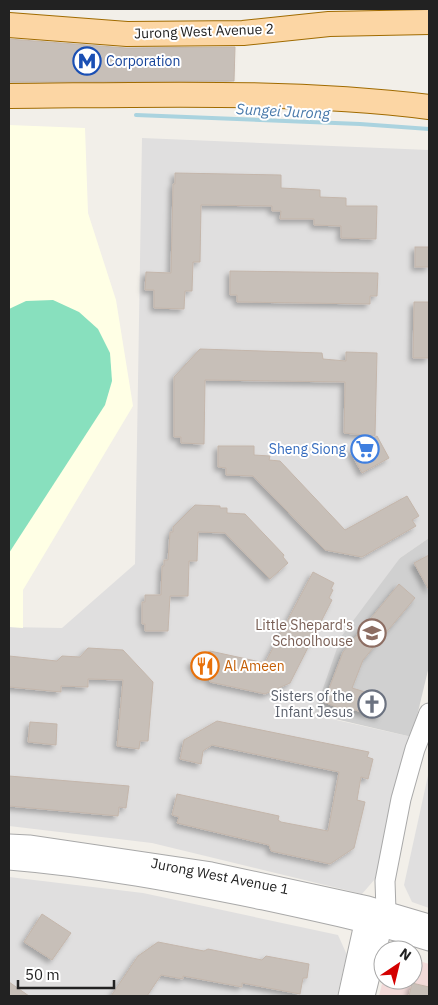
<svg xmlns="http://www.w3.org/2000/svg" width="438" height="1005" viewBox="0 0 438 1005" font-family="'IBM Plex Sans',sans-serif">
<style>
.residential{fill:#e0dfdf}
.commercial{fill:#f2dad9}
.education{fill:#ffffe5}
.religious{fill:#d0d0d0}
.pitch{fill:#88e0be}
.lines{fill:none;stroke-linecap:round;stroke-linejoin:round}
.stream{stroke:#aad3df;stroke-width:4}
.building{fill:#c7bfb8;stroke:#c4b6ab;filter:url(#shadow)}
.minor-casing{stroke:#a9a9a9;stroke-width:21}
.major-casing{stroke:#a06b00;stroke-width:26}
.minor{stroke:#fff;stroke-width:19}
.major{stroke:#fcd6a4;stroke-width:24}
.labels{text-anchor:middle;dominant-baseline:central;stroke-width:4;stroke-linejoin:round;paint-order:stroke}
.street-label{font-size:14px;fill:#222;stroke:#fff}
.transit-label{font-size:14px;fill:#164399;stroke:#fff;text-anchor:start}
.shop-label{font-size:14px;fill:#366cbe;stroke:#fff;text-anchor:end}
.education-label{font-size:14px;fill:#785e54;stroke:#fff;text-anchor:end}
.food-label{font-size:14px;fill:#c56008;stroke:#fff;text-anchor:start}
.worship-label{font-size:14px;fill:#5b616d;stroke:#fff;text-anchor:end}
.water-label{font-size:15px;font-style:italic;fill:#4a7aab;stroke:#fff}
</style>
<defs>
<filter id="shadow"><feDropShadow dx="-3.5" dy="3.5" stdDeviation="2.5" flood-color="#0004"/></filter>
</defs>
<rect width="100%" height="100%" fill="#f2efe9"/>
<g class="residential">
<path d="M 142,138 L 429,150 L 429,538 L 400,558 L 314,715 L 412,737 L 375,879 L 362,894 L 152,843 L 9,826 L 9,627 L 62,628 L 135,564 Z"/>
<path d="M 429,771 L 429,908 L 412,902 L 404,885 Z"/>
<path d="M 9,877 L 143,893 L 338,935 L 347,955 L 337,996 L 9,996 Z"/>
</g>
<path class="commercial" d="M 413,959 L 429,964 L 429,996 L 379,996 L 383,980 L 413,980 Z"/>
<path class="education" d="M 9,125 L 85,128 L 88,213 L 116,300 L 133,406 L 23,590 L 23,628 L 9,627 Z"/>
<path class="religious" d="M 429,538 L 429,666 L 412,737 L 314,714 L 341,637 L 400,558 Z"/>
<path class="pitch" d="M 53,300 L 79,312 L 98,329 L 110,353 L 112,381 L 105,405 L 9,553 L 9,309 L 26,301 Z"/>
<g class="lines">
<path class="stream" d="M 136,115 L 360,124 L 429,129"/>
</g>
<g class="building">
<path d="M 9,39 L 126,48 L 235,47 L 234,81 L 9,82 Z"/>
<path d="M 175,173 L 281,175 L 281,188 L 320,190 L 320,197 L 346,198 L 346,206 L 377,206 L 376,239 L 341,238 L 341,226 L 314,225 L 314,219 L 280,219 L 281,211 L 272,211 L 272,206 L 201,205 L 200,262 L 193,262 L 192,291 L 185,291 L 184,309 L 154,308 L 154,290 L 145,290 L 146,272 L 171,273 L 173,184 L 175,184 Z"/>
<rect x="415" y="247" width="14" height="20"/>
<path d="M 230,271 L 378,273 L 377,296 L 370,296 L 370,304 L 237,302 L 237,295 L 230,295 Z"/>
<path d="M 414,302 L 429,302 L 429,358 L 413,358 Z"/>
<path d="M 200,349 L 322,353 L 323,359 L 346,361 L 346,352 L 377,353 L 375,436 L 344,433 L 345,382 L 205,380 L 204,444 L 181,443 L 181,437 L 174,437 L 174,377 Z"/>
<path d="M 377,436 L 389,458 L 362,473 L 350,451 Z"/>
<path d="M 218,446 L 254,446 L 254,455 L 270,456 L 269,460 L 280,461 L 345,530 L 407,496 L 419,516 L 412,520 L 416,526 L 362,557 L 325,550 L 253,476 L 226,475 L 226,468 L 218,467 Z"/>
<path d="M 195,505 L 220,506 L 220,508 L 227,508 L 227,513 L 245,514 L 284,555 L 283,557 L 288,563 L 270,579 L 225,533 L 198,532 L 197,561 L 189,561 L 188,596 L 170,596 L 168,631 L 145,631 L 145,624 L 142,624 L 142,602 L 145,602 L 145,595 L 161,595 L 162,566 L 164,566 L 164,560 L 168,560 L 170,532 L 173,532 L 173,527 Z"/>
<path d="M 429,555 L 429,590 L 414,563 Z"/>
<path d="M 313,572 L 334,583 L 331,589 L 333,590 L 329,598 L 332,600 L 290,683 L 265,694 L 210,682 L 210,679 L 198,676 L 190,663 L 210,651 L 265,663 Z"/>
<path d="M 399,584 L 415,598 L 363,660 L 352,688 L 385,698 L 379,717 L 345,707 L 344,710 L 324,702 L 343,652 Z"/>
<path d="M 88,648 L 123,650 L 153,682 L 148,741 L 140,741 L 139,749 L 117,746 L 123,680 L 88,679 L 88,687 L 61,686 L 61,692 L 9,687 L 9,656 L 57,661 L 62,656 L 80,657 Z"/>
<path d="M 217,721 L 369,752 L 367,757 L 373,759 L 368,779 L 361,777 L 357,800 L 365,802 L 354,848 L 330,864 L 271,851 L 269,845 L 177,823 L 179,817 L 172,815 L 177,794 L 279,816 L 278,820 L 281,822 L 328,831 L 339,772 L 212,745 L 203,751 L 201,764 L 180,759 L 184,740 Z"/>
<path d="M 30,722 L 57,724 L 56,745 L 28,742 Z"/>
<path d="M 9,776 L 129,786 L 126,808 L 119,807 L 118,816 L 9,806 Z"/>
<path d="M 42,914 L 71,933 L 52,960 L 24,942 Z"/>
<path d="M 158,942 L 204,951 L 208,949 L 262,960 L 266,956 L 309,964 L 307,978 L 303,978 L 300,994 L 242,983 L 242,987 L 183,976 L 183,979 L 161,975 L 147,996 L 111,996 L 138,956 Z"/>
<path d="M 9,982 L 29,996 L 9,996 Z"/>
<path d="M 412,983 L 429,987 L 429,996 L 409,996 Z"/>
</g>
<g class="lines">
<g class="minor-casing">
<g id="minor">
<path d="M 9,844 L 29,845 L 211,872 L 368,906 L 429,924"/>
<path d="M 9,860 C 95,867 179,883 263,900 C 319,912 375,924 429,941"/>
<path d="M 348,996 L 367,910"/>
<path d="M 365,996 L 386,911 L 385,881 L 401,799 L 415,749 L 429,713"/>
</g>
</g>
<g class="major-casing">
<g id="major">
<path d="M 9,25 L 127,34 L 243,33 L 329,24 L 429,22"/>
<path d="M 9,96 C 149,95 290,90 429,107"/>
</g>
</g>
<use href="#minor" class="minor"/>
<use href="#major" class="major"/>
</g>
<defs>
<g id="metro-ring" transform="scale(1.4375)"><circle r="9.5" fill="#fff" stroke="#1a4fb4" stroke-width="1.5"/><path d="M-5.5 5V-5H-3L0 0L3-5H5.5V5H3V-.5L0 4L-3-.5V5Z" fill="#1a4fb4"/></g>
<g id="supermarket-ring" transform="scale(1.4375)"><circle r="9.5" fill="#fff" stroke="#3f7fe0" stroke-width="1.5"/><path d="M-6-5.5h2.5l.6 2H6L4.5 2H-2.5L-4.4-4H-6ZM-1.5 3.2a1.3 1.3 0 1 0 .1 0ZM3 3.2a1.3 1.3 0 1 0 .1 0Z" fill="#3f7fe0"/></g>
<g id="school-ring" transform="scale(1.4375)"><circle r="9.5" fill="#fff" stroke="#8d6e63" stroke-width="1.5"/><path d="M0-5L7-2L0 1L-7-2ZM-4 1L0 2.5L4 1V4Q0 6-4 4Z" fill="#8d6e63"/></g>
<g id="restaurant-ring" transform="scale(1.4375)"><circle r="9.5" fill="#fff" stroke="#e8710a" stroke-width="1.5"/><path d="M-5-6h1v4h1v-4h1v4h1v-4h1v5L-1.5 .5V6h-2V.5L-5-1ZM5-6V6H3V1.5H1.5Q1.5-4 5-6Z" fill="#e8710a"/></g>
<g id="church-ring" transform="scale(1.4375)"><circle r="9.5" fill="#fff" stroke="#6b7280" stroke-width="1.5"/><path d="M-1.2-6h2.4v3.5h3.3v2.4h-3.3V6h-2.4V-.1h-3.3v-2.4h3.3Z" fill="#6b7280"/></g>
</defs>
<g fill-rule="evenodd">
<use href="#metro-ring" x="87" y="61"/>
<use href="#supermarket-ring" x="365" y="449"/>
<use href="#school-ring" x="372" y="633"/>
<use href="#restaurant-ring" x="205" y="666"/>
<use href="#church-ring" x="372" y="704"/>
</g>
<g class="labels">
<g class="street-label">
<text transform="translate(204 31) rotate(-2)">Jurong West Avenue 2</text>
<text transform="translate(220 876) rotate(11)">Jurong West Avenue 1</text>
</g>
<g class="transit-label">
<text x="106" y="61">Corporation</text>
</g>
<g class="shop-label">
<text x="346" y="449">Sheng Siong</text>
</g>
<g class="education-label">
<text x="353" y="625">Little Shepard's<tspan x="353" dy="16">Schoolhouse</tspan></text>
</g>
<g class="food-label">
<text x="224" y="666">Al Ameen</text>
</g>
<g class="worship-label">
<text x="353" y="696">Sisters of the<tspan x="353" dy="16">Infant Jesus</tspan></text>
</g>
<g class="water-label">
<text transform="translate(283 111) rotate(3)">Sungei Jurong</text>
</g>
</g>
<rect width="438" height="1005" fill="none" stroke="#222222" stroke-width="20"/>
<g transform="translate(398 965) rotate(35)"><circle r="24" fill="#ffffff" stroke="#a7a7a7"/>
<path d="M0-4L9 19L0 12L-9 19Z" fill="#d40000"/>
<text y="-8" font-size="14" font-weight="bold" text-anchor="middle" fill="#222222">N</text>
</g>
<path d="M18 980v8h96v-8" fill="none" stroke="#222222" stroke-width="2.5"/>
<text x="25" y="980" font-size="15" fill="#222222" stroke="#ffffff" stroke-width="4" paint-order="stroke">50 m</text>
</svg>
